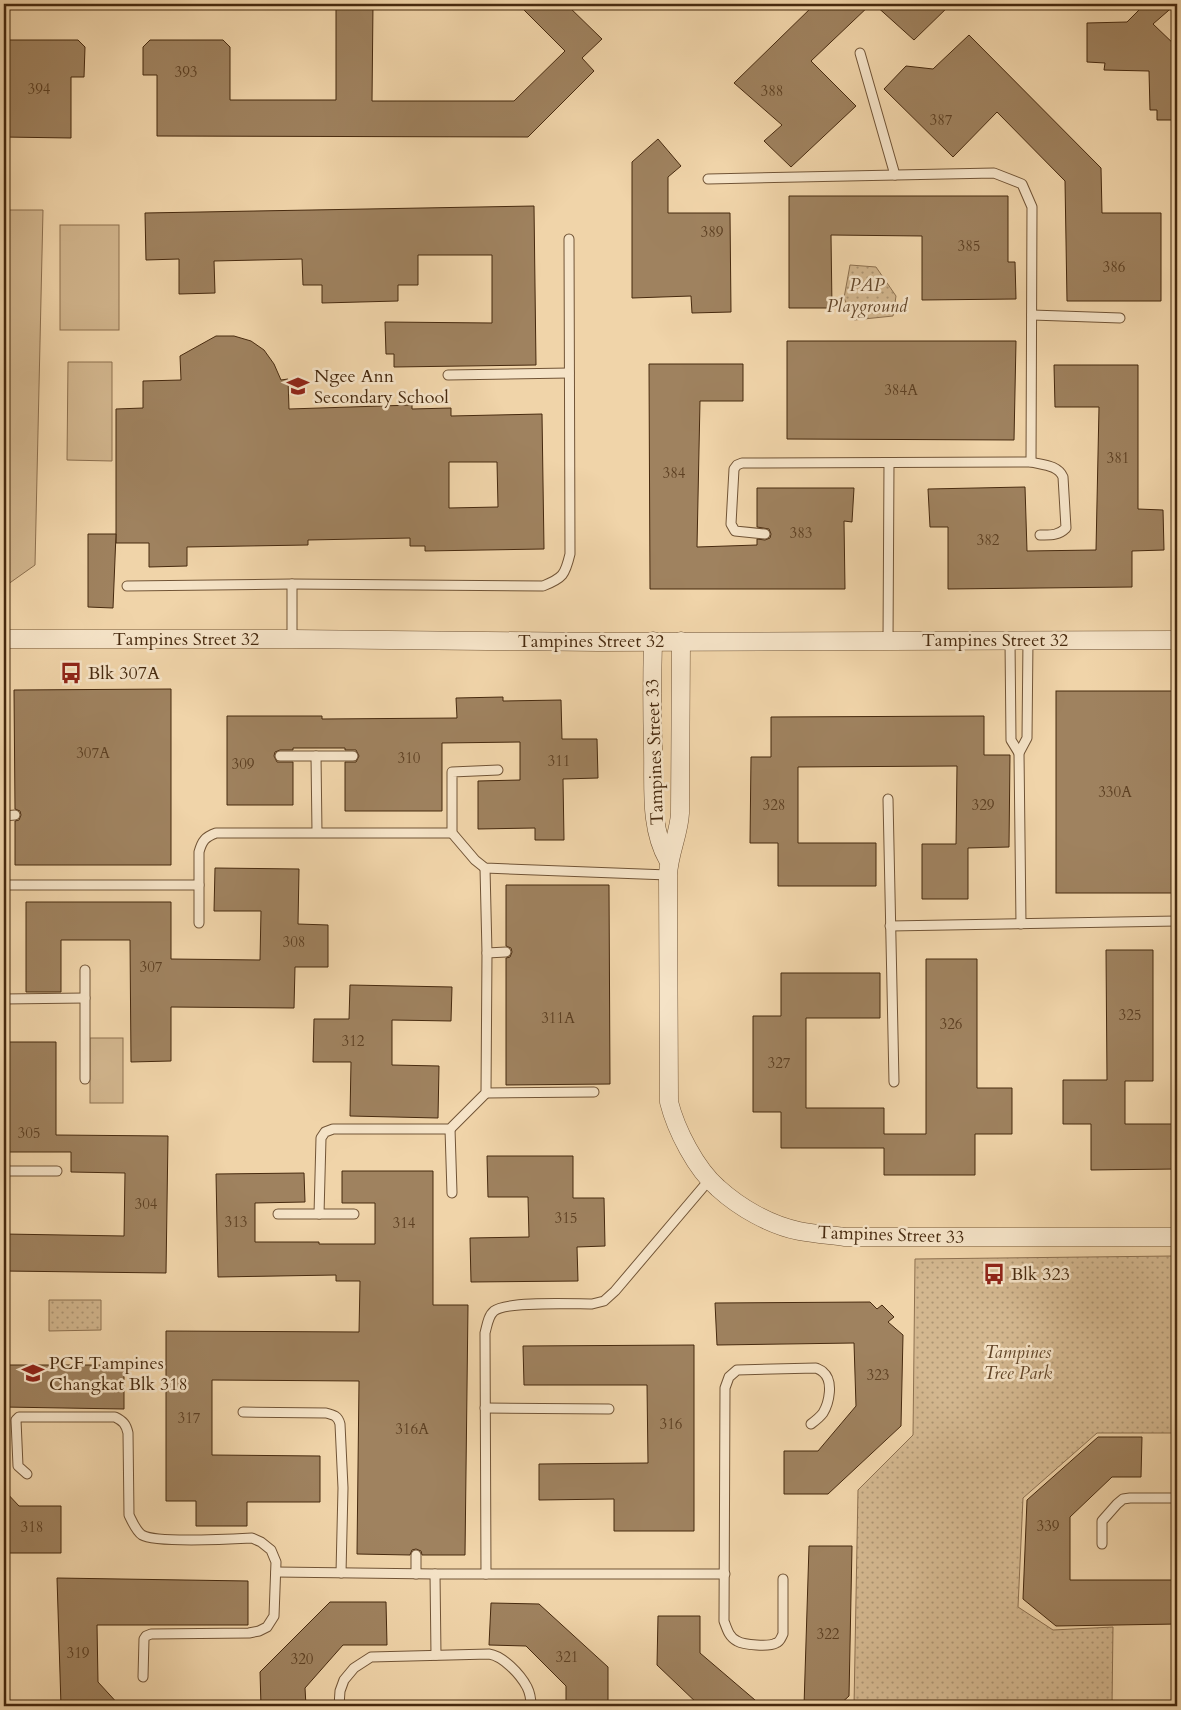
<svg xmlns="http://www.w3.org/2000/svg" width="1181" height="1710" viewBox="0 0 1181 1710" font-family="Cardo,serif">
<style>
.park{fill:url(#park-dots);stroke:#8d704f}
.pitch{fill:#d3b78f;stroke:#8d704f}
.building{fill:#9f825f;stroke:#472a0f;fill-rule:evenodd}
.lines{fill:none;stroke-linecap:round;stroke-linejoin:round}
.lane-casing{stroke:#715436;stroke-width:11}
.street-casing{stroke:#715436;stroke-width:19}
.lane{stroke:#f5e3c7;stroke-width:9}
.street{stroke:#f5e3c7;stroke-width:18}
.labels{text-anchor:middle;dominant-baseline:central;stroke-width:5;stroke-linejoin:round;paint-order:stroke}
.number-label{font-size:15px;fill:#5d4023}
.park-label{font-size:18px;font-style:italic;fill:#634629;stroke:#f5e3c7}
.poi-label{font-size:18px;fill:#472a0f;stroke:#f5e3c7;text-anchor:start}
.street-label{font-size:18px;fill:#472a0f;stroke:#f5e3c7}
</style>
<defs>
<pattern id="park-dots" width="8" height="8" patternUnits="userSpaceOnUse" patternTransform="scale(1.25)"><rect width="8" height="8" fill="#d3b78f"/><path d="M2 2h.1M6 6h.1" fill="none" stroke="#ad9573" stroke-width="1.8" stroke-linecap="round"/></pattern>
</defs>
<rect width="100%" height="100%" fill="#f0d4a9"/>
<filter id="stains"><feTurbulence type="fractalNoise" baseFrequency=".004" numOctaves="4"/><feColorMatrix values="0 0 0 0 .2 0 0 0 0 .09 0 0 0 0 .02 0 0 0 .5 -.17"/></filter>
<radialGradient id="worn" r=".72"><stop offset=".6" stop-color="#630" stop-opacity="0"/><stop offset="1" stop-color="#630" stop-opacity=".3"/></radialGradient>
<g class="park">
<path d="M 850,265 L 876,267 L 896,296 L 893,316 L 854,320 L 844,298 Z"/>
<path d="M 1173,1256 L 1174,1433 L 1097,1433 L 1023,1498 L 1018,1607 L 1053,1630 L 1113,1627 L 1112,1706 L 854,1706 L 858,1490 L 913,1435 L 915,1259 Z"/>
<path d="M 49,1300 L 101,1300 L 101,1330 L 49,1331 Z"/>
</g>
<g class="pitch">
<path d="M 4,210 L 43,210 L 35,565 L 4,587 Z"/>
<rect x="60" y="225" width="59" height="105"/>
<path d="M 68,362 L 112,362 L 112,461 L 67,460 Z"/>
<rect x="90" y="1038" width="33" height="65"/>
</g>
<g class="building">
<path d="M 336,4 L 373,4 L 372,101 L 514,101 L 565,51 L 518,4 L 566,4 L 602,39 L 582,58 L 594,71 L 528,137 L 157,136 L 157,75 L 143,75 L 143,47 L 150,40 L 223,40 L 230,47 L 230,100 L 336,100 Z"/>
<path d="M 815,4 L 871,4 L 811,61 L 856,106 L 791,167 L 764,141 L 782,125 L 734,83 Z"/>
<path d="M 874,4 L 951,4 L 914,40 Z"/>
<path d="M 1145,4 L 1176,4 L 1153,24 L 1177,47 L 1177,120 L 1157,120 L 1157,110 L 1150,110 L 1149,71 L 1104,70 L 1105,63 L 1087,62 L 1087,23 L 1127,22 Z"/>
<path d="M 969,35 L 1101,168 L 1102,213 L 1161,213 L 1161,301 L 1067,301 L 1065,181 L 997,112 L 953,157 L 884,89 L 906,66 L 933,69 Z"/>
<path d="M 4,40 L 78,40 L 85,47 L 84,77 L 71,77 L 71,138 L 4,137 Z"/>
<path d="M 658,139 L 681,166 L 668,177 L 668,213 L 730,213 L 731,312 L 692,313 L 691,296 L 632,298 L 632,162 Z"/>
<path d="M 789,196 L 1008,196 L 1008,262 L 1015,262 L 1016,299 L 922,300 L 922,236 L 831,235 L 832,308 L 789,308 Z"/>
<path d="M 534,206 L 536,365 L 394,367 L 394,354 L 386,354 L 385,322 L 492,323 L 492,255 L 418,255 L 418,285 L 398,285 L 398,301 L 322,303 L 322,285 L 303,285 L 302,259 L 214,261 L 215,293 L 179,294 L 179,259 L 146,260 L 145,213 Z"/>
<path d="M 216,336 L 234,336 L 251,341 L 264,350 L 274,364 L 281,380 L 288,379 L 289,409 L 412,405 L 412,409 L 451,408 L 451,416 L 542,414 L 544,549 L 425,551 L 425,546 L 410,546 L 410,538 L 308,540 L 308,545 L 187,547 L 187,566 L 149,567 L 149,543 L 116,543 L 116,409 L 143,408 L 143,381 L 181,380 L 180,356 ZM 449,462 L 497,462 L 498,507 L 449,508 Z"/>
<path d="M 787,341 L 1016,341 L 1014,440 L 787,439 Z"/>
<path d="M 649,364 L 743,364 L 743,401 L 700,401 L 697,547 L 757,545 L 757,539 L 765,540 L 770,538 L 771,534 L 769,529 L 757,527 L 757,488 L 854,488 L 852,522 L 844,521 L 845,589 L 650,589 Z"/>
<path d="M 1054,365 L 1138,365 L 1138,509 L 1163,510 L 1164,550 L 1132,551 L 1132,587 L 948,589 L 948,527 L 930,527 L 928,489 L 1025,487 L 1027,551 L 1096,550 L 1099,407 L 1055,407 Z"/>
<path d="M 88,534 L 116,534 L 113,608 L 88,607 Z"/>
<path d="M 171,689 L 171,865 L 15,865 L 15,821 L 19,820 L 21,815 L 20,811 L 15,809 L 14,690 Z"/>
<rect x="1056" y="691" width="119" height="202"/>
<path d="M 503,697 L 503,701 L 561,700 L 562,739 L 597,739 L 598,778 L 563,779 L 564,840 L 535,840 L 535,828 L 478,829 L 478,781 L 520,780 L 520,742 L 442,743 L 442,811 L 345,811 L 345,762 L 356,762 L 359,756 L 356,750 L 345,750 L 345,748 L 293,748 L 293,750 L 280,750 L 275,752 L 274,756 L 277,762 L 293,762 L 293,805 L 227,805 L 227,716 L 322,716 L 322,719 L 457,718 L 456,698 Z"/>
<path d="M 984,716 L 984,755 L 1010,755 L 1009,847 L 968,848 L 968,899 L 922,899 L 922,844 L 956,844 L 957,766 L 798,767 L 798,843 L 876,843 L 876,886 L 778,886 L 778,843 L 750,843 L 751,757 L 771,757 L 771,717 Z"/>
<path d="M 215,868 L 299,869 L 298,924 L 328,925 L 328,967 L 295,967 L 294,1008 L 171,1007 L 171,1061 L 131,1062 L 130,940 L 61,940 L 61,992 L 26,992 L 26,902 L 171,902 L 171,959 L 260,960 L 261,911 L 214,911 Z"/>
<path d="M 506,885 L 609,885 L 610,1084 L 506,1085 L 506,958 L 510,957 L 512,952 L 511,948 L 506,946 Z"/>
<path d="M 1106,950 L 1153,950 L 1153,1081 L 1125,1081 L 1125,1124 L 1177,1124 L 1177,1169 L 1091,1170 L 1091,1124 L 1063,1124 L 1063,1080 L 1107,1080 Z"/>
<path d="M 926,959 L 977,959 L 977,1088 L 1012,1088 L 1012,1134 L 975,1134 L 975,1175 L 884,1175 L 884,1148 L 781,1148 L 781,1112 L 753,1112 L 753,1016 L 781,1016 L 781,973 L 880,973 L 880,1018 L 806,1018 L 806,1108 L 884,1108 L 884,1134 L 926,1134 Z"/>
<path d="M 350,985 L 452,987 L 451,1021 L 392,1020 L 392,1065 L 439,1066 L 438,1118 L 350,1116 L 351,1062 L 313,1062 L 314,1019 L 349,1019 Z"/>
<path d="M 6,1042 L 56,1042 L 56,1135 L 168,1136 L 166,1273 L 4,1271 L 4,1234 L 124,1236 L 125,1173 L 71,1172 L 71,1152 L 4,1152 L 4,1115 L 6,1115 Z"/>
<path d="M 487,1156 L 573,1156 L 573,1198 L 604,1198 L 605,1246 L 577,1247 L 578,1281 L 471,1282 L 470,1238 L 529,1237 L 528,1197 L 488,1197 Z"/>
<path d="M 342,1171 L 433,1171 L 433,1305 L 468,1305 L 465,1555 L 422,1555 L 421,1551 L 416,1549 L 412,1550 L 410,1555 L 357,1554 L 359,1381 L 212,1380 L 212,1455 L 320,1456 L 320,1502 L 247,1502 L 247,1526 L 196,1526 L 196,1501 L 166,1501 L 166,1331 L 359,1332 L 360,1281 L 336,1281 L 336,1275 L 218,1277 L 216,1174 L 304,1173 L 305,1202 L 255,1203 L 255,1242 L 319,1242 L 319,1244 L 375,1244 L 375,1203 L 342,1203 Z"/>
<path d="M 870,1302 L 877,1309 L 882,1305 L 894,1317 L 888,1322 L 903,1335 L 901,1426 L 828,1494 L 784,1494 L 784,1451 L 818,1451 L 856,1406 L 854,1343 L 717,1345 L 715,1303 Z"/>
<path d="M 694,1345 L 694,1531 L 614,1531 L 614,1499 L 539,1500 L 539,1464 L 648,1463 L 647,1385 L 524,1385 L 523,1346 Z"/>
<path d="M 4,1365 L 124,1365 L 124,1409 L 4,1407 Z"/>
<path d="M 1098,1437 L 1142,1437 L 1141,1477 L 1112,1477 L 1070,1517 L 1070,1580 L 1177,1580 L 1177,1624 L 1056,1626 L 1023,1599 L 1027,1500 Z"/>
<path d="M 4,1490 L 19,1506 L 61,1506 L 61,1553 L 4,1553 Z"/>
<path d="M 809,1546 L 852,1546 L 849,1696 L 838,1706 L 804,1706 Z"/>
<path d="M 57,1578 L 248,1581 L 248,1625 L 97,1625 L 98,1682 L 120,1706 L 61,1706 Z"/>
<path d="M 330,1602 L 386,1602 L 387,1645 L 343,1645 L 305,1688 L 306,1706 L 261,1706 L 260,1672 Z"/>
<path d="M 491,1603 L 539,1604 L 608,1667 L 608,1706 L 566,1706 L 566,1686 L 526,1646 L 489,1645 Z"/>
<path d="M 658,1616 L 700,1616 L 700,1653 L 762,1706 L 700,1706 L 657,1665 Z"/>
</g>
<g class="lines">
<g class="lane-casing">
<g id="lane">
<path d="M 860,53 L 895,175"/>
<path d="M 708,179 L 994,173 L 1022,184 L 1032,207 L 1031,462"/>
<path d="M 1032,315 L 1120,318"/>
<path d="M 448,375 L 569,373"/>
<path d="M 765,534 L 735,531 L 731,524 L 734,469 L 737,465 L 742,463 L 1031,462 C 1043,465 1058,465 1063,477 L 1066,528 C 1058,536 1050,535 1040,535"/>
<path d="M 292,584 L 292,639"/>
<path d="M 127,586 L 292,584 L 543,586 C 563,578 565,575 570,554 L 569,239"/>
<path d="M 888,641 L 889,463"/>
<path d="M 1010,641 L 1011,740 L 1019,753"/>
<path d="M 280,756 L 353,756"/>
<path d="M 316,756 L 317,832"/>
<path d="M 498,770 L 452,772 L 452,833 L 475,860 L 485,868 L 668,875"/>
<path d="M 888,799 L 894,1082"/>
<path d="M 4,816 L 15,815"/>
<path d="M 4,885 L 199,885"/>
<path d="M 199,923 L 199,852 C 202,841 205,837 216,833 L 452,833"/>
<path d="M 1021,924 L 1019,753 L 1027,738 L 1028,640"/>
<path d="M 890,926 L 1177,921"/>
<path d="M 487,953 L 506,952"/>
<path d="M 4,999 L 85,998"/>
<path d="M 85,1079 L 85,970"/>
<path d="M 486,1093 L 594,1092"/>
<path d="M 450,1129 L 452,1193"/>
<path d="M 4,1171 L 57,1171"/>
<path d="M 278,1214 L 354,1214"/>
<path d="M 319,1214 L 321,1138 L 325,1132 L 333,1129 L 450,1129 L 486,1093 L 487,953 L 485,868"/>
<path d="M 485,1408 L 609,1409"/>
<path d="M 243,1412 L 326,1413 C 334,1415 338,1416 340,1424 L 343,1488 L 341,1573"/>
<path d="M 27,1474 L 18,1466 L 16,1420 L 19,1417 L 115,1417 C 123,1421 126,1424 128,1433 L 129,1515 C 132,1521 136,1531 142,1535 C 155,1543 233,1539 252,1538 L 261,1542 L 271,1550 L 276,1562 L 274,1616 L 267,1627 L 259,1631 L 249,1633 L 151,1634 L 146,1636 L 144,1639 L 143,1677"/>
<path d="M 1102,1544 L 1102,1521 L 1117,1504 L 1123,1499 L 1130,1498 L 1177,1498"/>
<path d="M 416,1555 L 416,1574"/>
<path d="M 276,1572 L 435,1574 L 725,1574"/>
<path d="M 435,1574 L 436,1655"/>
<path d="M 486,1574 L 485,1333 C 487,1326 488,1316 494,1311 C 506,1301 573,1304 592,1304 L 604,1301 L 615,1291 L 710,1179"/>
<path d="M 783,1579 L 783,1634 C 781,1638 780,1642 776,1643 C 769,1647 744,1645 737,1641 C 729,1637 727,1629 724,1621 L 725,1388 L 729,1377 L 737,1370 L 816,1368 C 818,1369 821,1370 823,1372 C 834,1381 829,1403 823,1413 C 820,1417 815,1421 811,1424"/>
<path d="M 339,1706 L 340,1691 L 344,1680 L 354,1668 L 371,1657 L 489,1654 C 503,1656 520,1674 527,1687 C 530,1693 531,1700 531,1706"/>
</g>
</g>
<g class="street-casing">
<g id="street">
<path d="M 4,639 L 292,639 L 598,642 L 1177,640"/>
<path d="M 653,641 C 652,677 652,713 653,748 C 654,786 649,827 668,860"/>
<path d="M 681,641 L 680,813 C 679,834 669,853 668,875 L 669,1102 C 676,1130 696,1169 718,1188 C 740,1208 770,1225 799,1231 C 815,1234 830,1235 845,1237 L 1177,1237"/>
</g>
</g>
<use href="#lane" class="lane"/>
<use href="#street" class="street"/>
</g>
<defs>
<g id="school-bare" transform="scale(1.725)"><path d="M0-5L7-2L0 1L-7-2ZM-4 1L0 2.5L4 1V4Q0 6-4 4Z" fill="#8f2418" stroke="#f5e3c7" stroke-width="2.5" paint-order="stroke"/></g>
<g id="bus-bare" transform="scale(1.725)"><path d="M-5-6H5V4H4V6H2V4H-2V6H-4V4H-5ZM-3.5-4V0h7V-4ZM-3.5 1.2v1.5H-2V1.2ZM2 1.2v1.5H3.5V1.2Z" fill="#8f2418" stroke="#f5e3c7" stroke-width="2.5" paint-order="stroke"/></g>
</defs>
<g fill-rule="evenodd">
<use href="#school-bare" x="298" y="386"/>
<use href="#bus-bare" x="71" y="673"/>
<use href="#bus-bare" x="994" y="1274"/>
<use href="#school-bare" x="33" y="1373"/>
</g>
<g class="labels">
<g class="number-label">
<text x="186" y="72">393</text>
<text x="39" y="89">394</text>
<text x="772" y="91">388</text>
<text x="941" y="120">387</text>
<text x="712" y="232">389</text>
<text x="969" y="246">385</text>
<text x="1114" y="267">386</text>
<text x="901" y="390">384A</text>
<text x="1118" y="458">381</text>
<text x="674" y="473">384</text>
<text x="801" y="533">383</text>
<text x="988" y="540">382</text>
<text x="93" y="753">307A</text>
<text x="409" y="758">310</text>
<text x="559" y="761">311</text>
<text x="243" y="764">309</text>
<text x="1115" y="792">330A</text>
<text x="774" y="805">328</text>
<text x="983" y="805">329</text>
<text x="294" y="942">308</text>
<text x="151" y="967">307</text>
<text x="1130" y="1015">325</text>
<text x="558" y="1018">311A</text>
<text x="951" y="1024">326</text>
<text x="353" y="1041">312</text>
<text x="779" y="1063">327</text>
<text x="29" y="1133">305</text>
<text x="146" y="1204">304</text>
<text x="566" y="1218">315</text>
<text x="236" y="1222">313</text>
<text x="404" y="1223">314</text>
<text x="878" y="1375">323</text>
<text x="189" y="1418">317</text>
<text x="671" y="1424">316</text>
<text x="412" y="1429">316A</text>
<text x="1048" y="1526">339</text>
<text x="32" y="1527">318</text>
<text x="828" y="1634">322</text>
<text x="78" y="1653">319</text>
<text x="567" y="1657">321</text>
<text x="302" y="1659">320</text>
</g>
<g class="park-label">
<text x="867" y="285">PAP<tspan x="867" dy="21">Playground</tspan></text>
<text x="1018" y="1352">Tampines<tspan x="1018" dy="21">Tree Park</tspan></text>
</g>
<g class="poi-label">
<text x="314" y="376">Ngee Ann<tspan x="314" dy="21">Secondary School</tspan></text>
<text x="88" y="673">Blk 307A</text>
<text x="1011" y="1274">Blk 323</text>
<text x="49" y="1363">PCF Tampines<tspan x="49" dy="21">Changkat Blk 318</tspan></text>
</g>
<g class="street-label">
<text x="186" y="639">Tampines Street 32</text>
<text x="995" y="640">Tampines Street 32</text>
<text x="591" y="641">Tampines Street 32</text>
<text transform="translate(655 752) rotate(-92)">Tampines Street 33</text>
<text transform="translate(891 1235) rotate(2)">Tampines Street 33</text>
</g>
</g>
<rect width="1181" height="1710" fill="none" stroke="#f0d4a9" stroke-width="20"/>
<rect x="5" y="5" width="1171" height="1700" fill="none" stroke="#472a0f" stroke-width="2.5"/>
<rect x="10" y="10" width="1161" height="1690" fill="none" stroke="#472a0f"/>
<rect width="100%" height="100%" filter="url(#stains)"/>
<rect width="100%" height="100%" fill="url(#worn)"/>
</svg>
